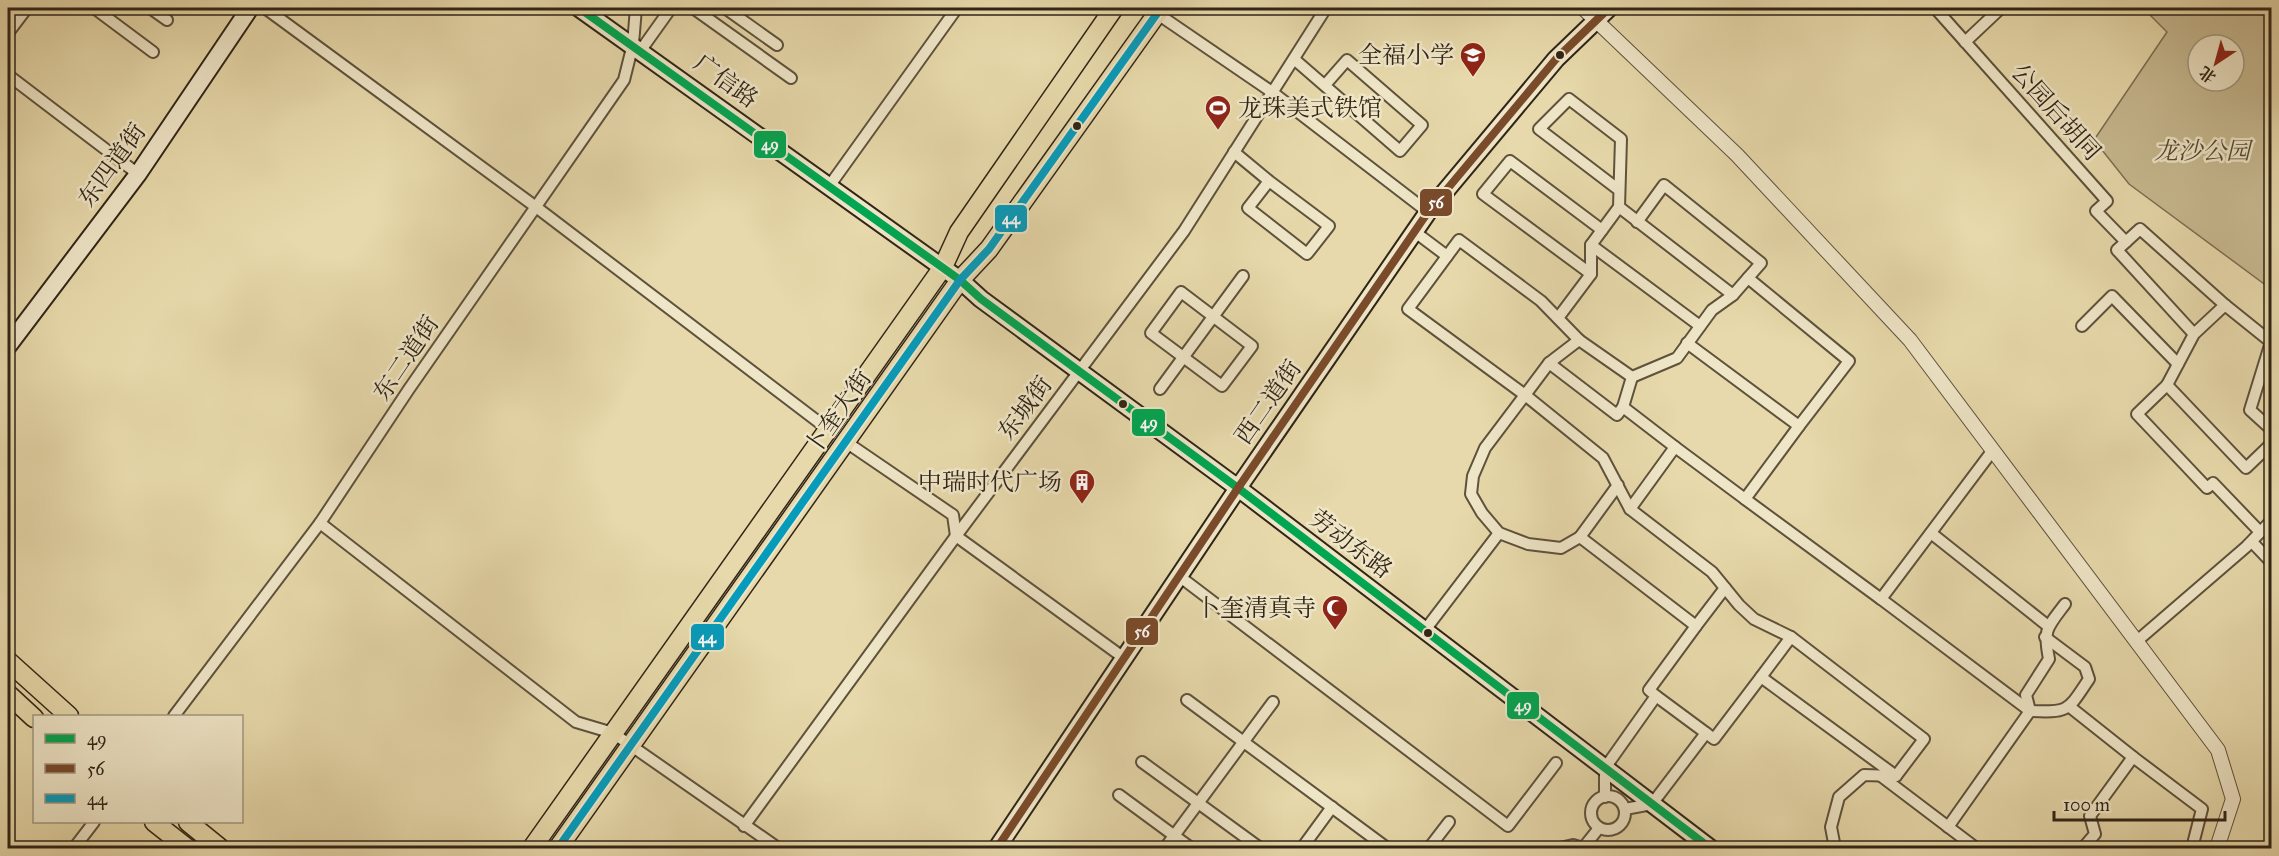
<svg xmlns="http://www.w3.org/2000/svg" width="2279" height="856" viewBox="0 0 2279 856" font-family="'IM FELL Great Primer','Noto Serif SC',serif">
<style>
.green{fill:#c8ba92;stroke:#7c7054;stroke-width:1.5;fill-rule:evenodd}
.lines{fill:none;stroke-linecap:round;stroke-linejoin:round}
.minor-casing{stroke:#5e523c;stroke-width:14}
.tertiary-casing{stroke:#5e523c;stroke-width:16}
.secondary-casing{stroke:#302517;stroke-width:20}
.primary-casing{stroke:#302517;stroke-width:21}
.minor{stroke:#efe6c8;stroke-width:10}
.tertiary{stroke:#efe6c8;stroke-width:14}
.secondary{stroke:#efe6c8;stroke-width:16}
.primary{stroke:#e7d9ab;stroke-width:18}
.bus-1-casing{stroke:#efe6c8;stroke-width:12}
.bus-2-casing{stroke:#efe6c8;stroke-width:12}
.bus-3-casing{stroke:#efe6c8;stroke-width:12}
.bus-1{stroke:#00a651;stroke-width:8}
.bus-2{stroke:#7a4b2a;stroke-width:8}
.bus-3{stroke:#059cbc;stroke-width:8}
.bus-dot{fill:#302517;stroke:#efe6c8;stroke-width:2}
.labels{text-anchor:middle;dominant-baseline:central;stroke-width:5;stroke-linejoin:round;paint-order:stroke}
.poi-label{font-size:24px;fill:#302517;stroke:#efe6c8;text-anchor:end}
.street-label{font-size:24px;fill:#302517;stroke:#efe6c8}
.park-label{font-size:24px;font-style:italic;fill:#564a36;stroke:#efe6c8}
.line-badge{stroke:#efe6c8;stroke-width:2}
.badge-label{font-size:16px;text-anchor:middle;font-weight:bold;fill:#fff}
</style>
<rect width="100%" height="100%" fill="#e7d9ab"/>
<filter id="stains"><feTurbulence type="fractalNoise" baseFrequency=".00333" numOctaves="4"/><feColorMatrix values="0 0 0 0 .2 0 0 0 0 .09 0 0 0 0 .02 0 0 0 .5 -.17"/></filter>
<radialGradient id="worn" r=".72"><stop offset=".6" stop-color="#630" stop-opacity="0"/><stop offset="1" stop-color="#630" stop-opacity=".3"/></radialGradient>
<path class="green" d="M 2143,8 L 2271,8 L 2271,289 L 2129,184 L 2094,140 L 2167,32 ZM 2198,45 L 2234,45 L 2234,81 L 2198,81 Z"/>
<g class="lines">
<g class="minor-casing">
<g id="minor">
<path d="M 94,8 L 153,52"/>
<path d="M 150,8 L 167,20"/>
<path d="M 265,8 L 536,207 L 829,430"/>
<path d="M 693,8 L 791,78"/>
<path d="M 725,8 L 777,45"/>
<path d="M 1149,8 L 1272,92 L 1428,212"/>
<path d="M 1935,8 L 2107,201 L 2096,211 L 2126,242"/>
<path d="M 8,33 L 27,8"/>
<path d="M 1965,42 L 2001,8"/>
<path d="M 641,50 L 671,8"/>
<path d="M 1294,59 L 1400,151 L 1422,125 L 1347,60 L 1325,85"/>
<path d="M 8,75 L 138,174"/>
<path d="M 1234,152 L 1269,181 L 1248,208 L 1307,254 L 1329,226 L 1269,181"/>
<path d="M 830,185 L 957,8"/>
<path d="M 1619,207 L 1733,295"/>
<path d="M 1415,232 L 1447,256"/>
<path d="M 1459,240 L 1541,301 L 1579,340 L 1549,363 L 1525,395 L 1408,309 Z"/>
<path d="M 1591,245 L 1700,326"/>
<path d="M 1591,274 L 1483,194 L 1510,161 L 1602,230"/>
<path d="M 1181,292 L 1252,346 L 1222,386 L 1151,333 Z"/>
<path d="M 2225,305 L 2271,342 L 2250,410 L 2272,430"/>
<path d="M 1558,318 L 1591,274 L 1591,245 L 1619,207 L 1621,139 L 1569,99 L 1539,129 L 1619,190"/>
<path d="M 2082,326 L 2112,296 L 2178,364"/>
<path d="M 2194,334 L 2117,250 L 2140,229 L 2225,305 L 2194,334 L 2167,385 L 2246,468 L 2272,443"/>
<path d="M 1579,340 L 1632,377 L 1623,407"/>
<path d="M 1687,343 L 1799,426 L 1849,361 L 1748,278"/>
<path d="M 1549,363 L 1617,415 L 1623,407 L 1675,447 L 1630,509"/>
<path d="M 1632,377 L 1677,358 L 1712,310 L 1733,295 L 1761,263 L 1664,185 L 1637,222"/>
<path d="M 2167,385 L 2137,414 L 2207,488 L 2213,483 L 2260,532"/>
<path d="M 1160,389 L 1243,276"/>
<path d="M 846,442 L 953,515 L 956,536 L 1124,658"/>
<path d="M 1675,447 L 1745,499 L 1799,426"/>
<path d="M 1993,450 L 1881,599 L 2030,711 C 2070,713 2068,710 2089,679 L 2085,667 L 2045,637"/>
<path d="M 1618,485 L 1580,537 L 1561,548 L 1528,544 L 1499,533 L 1482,513 L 1471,494 L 1473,476 L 1485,448 L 1525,395 L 1603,458 L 1630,509 L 1712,572 L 1739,605 L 1754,619 L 1791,637 L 1761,677 L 1896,776"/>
<path d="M 1745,499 L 1881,599"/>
<path d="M 320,523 L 576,722 L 613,733 L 778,848"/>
<path d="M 1931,533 L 2048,626"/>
<path d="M 1580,537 L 1696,626 L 1725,588"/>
<path d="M 2252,542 L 2272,563"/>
<path d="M 1179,576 L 1508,826 L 1556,763"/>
<path d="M 1425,630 L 1499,533"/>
<path d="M 1791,637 L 1924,739 L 1896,776 L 1864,775 L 1839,797 L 1831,827 L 1835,848"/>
<path d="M 2137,641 L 2246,547 L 2272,520"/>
<path d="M 1656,696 L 1706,733"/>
<path d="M 1187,700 L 1387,848"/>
<path d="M 2070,707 L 2133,757 L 2090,816 L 2095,834 L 2083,848"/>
<path d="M 174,716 L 320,523 L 409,389 L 624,80 L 633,44 L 636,8"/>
<path d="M 2133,757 L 2202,809 L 2192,848"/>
<path d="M 1142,762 L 1260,848"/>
<path d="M 1881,776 L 1976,848"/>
<path d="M 1119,795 L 1191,848"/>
<circle cx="1608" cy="813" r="17"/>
<path d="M 1605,797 L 1605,768 L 1656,696 L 1649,690 L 1696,626"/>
<path d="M 1625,809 L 1652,804 L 1706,733 L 1714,739 L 1761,677"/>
<path d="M 744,826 L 956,536 L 1184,231 L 1326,8"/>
<path d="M 1948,827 L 2030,711 L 2026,695 L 2049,659 C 2043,629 2047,628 2065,604"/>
<path d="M 74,848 L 94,822"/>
<path d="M 1165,848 L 1273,702"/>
<path d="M 1302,848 L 1332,807"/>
<path d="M 1429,848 L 1449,822"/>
<path d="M 1560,848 L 1573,845 L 1583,848"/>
<path d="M 1583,848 L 1599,828"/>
</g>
</g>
<g class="tertiary-casing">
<path id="tertiary" d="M 1583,8 L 1737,155 L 1910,340 L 2218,750 L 2233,799 L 2217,848"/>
</g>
<g class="secondary-casing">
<g id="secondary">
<path d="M 579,8 L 960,280 L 981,299 L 1238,488 L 1710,848"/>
<path d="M 8,346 L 138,174 L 250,8"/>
<path d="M 997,848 L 1238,488 L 1428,212 L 1556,59 L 1609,8"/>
</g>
</g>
<g class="primary-casing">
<g id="primary">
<path d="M 8,661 L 69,716"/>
<path d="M 8,694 L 34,718"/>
<path d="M 154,822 L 187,848"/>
<path d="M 188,822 L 220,848"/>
<path d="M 532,848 L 943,267 L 959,232 L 1114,8"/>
<path d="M 558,848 L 960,280 L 989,249 L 1161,8"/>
</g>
</g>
<use href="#minor" class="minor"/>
<use href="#tertiary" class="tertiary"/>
<use href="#secondary" class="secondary"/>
<use href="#primary" class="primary"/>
<g class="bus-1-casing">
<path id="bus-1" d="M 579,8 L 960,280 L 981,299 L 1238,488 L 1710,848"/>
</g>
<g class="bus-2-casing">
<path id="bus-2" d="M 997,848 L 1238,488 L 1428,212 L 1556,59 L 1609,8"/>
</g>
<g class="bus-3-casing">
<path id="bus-3" d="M 558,848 L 960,280 L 989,249 L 1161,8"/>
</g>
<use href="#bus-1" class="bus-1"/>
<use href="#bus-2" class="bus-2"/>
<use href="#bus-3" class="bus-3"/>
</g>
<defs>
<g id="school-pin" transform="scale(1.35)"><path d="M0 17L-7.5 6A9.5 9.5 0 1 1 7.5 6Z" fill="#8f2418" stroke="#efe6c8"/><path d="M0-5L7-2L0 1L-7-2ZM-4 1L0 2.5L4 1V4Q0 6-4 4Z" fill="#fff"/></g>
<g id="stadium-pin" transform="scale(1.35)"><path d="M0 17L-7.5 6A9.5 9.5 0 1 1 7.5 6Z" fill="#8f2418" stroke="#efe6c8"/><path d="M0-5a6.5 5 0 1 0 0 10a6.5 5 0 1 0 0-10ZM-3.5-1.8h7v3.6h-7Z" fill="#fff"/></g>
<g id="building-pin" transform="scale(1.35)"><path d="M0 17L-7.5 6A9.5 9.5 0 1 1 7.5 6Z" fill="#8f2418" stroke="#efe6c8"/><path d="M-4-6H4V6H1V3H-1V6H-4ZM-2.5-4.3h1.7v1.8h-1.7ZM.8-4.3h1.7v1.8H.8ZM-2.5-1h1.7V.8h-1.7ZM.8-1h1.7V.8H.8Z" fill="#fff"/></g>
<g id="mosque-pin" transform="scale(1.35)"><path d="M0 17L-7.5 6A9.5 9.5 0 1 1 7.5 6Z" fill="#8f2418" stroke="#efe6c8"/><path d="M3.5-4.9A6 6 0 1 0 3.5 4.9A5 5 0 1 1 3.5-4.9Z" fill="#fff"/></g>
</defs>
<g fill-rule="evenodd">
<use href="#school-pin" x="1473" y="55"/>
<use href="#stadium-pin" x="1218" y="108"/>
<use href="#building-pin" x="1082" y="482"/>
<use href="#mosque-pin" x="1335" y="608"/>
</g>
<g class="bus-dot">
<circle cx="1560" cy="55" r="5"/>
<circle cx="1077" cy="126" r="5"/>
<circle cx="1123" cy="404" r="5"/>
<circle cx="1428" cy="633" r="5"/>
</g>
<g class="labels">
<g class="poi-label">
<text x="1454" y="55">全福小学</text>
<text x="1238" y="108" text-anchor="start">龙珠美式铁馆</text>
<text x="1062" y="482">中瑞时代广场</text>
<text x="1316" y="608">卜奎清真寺</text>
</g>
<g class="street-label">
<text transform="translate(726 81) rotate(36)">广信路</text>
<text transform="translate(2056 112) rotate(48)">公园后胡同</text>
<text transform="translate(112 165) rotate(-54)">东四道街</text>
<text transform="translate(406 358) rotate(-56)">东二道街</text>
<text transform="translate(1268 402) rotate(-55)">西二道街</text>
<text transform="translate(1025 408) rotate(-53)">东城街</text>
<text transform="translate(838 412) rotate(-55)">卜奎大街</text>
<text transform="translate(1351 544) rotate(37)">劳动东路</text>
</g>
<g class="park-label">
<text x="2202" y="151">龙沙公园</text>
</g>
</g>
<g class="line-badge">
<rect x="753" y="130" width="34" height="29" rx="6" fill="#00a651"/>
<rect x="1419" y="188" width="34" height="29" rx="6" fill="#7a4b2a"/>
<rect x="994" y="204" width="34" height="29" rx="6" fill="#059cbc"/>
<rect x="1131" y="408" width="35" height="29" rx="6" fill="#00a651"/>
<rect x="1125" y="617" width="34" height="29" rx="6" fill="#7a4b2a"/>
<rect x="690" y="623" width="35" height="28" rx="6" fill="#059cbc"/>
<rect x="1506" y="691" width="34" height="29" rx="6" fill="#00a651"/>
</g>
<g class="badge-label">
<text x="770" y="150">49</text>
<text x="1436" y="208">56</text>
<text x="1011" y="224">44</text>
<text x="1149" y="428">49</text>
<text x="1142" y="637">56</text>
<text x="707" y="643">44</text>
<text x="1523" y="711">49</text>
</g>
<rect width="2279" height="856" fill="none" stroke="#e7d9ab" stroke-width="30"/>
<rect x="9" y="9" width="2261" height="838" fill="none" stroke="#302517" stroke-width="3"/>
<rect x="15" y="15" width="2249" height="826" fill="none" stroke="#302517" stroke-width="1.5"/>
<rect x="33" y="715" width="210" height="108" fill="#efe6c8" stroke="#a39981" stroke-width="1.5"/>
<rect x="45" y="734" width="30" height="9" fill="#00a651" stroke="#a39981" stroke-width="1.5"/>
<text x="87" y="745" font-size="18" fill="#302517">49</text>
<rect x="45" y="764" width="30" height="9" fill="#7a4b2a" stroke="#a39981" stroke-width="1.5"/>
<text x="87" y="775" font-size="18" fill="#302517">56</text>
<rect x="45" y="794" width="30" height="9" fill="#059cbc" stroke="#a39981" stroke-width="1.5"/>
<text x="87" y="805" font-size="18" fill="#302517">44</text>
<g transform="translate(2216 63) rotate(216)"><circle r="28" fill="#efe6c8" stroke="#a39981" stroke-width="1.5"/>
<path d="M0-4.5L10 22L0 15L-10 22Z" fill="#8f2418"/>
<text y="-9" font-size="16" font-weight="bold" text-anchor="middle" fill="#302517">北</text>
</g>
<path d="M2054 811v9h171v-9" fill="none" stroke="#302517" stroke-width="3"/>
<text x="2063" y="811" font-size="18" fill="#302517" stroke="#efe6c8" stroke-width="4.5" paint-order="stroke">100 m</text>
<rect width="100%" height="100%" filter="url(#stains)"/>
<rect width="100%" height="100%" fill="url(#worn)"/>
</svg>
